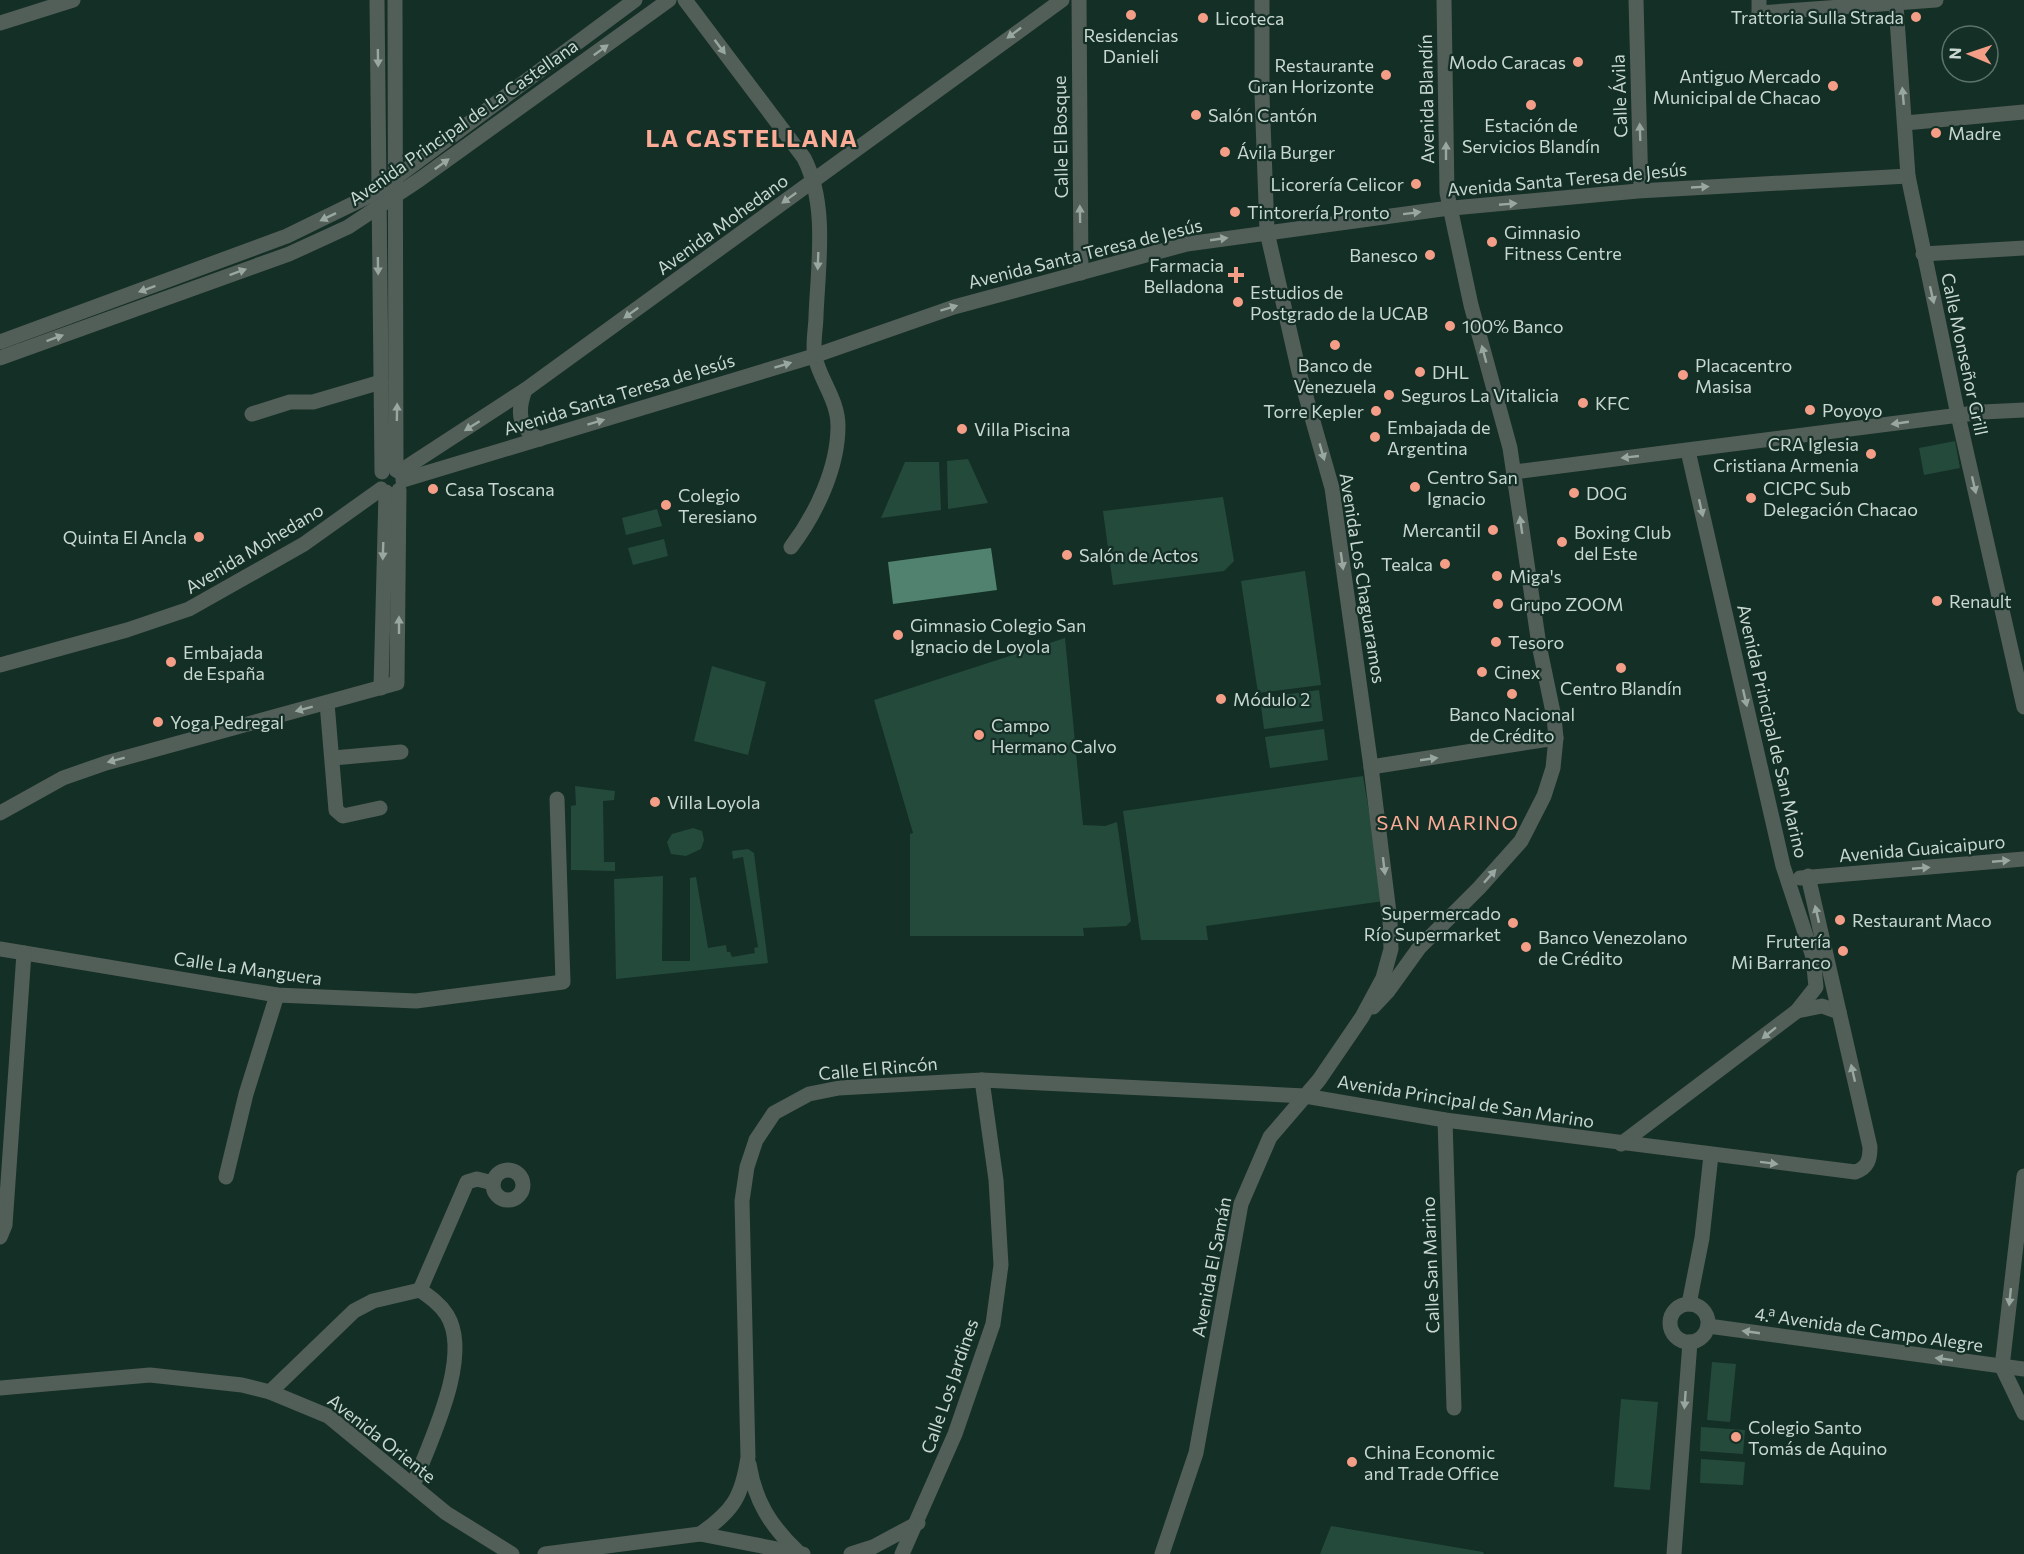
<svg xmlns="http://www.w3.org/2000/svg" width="2024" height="1554" viewBox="0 0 2024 1554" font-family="Commissioner,sans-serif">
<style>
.green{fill:#244a3c}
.water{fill:#51826f}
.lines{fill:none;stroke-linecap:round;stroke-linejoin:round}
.minor{stroke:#525e58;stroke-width:15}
.oneway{fill:#99a7a1}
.poi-dot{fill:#f49e88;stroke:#142f25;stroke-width:2}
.labels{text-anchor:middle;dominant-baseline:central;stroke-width:4.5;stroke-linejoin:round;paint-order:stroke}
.poi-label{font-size:18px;fill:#c8d8d1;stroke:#142f25;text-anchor:start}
.street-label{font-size:18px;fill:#c8d8d1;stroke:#142f25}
.neighbourhood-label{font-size:20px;letter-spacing:1.5px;fill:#fbab96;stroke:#142f25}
.district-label{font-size:24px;font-weight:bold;letter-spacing:1.5px;fill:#fbab96;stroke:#142f25}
</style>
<rect width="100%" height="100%" fill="#142f25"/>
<g class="green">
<path d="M 1955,441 L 1960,468 L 1924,475 L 1919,448 Z"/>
<path d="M 968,459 L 988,503 L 948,509 L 947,461 Z"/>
<path d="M 905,462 L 939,462 L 941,510 L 881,518 Z"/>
<path d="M 1223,497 L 1234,561 L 1224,571 L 1113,585 L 1103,511 Z"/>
<path d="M 657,509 L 662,526 L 626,535 L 622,518 Z"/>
<path d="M 664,539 L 668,556 L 633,565 L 628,548 Z"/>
<path d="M 1305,571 L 1321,685 L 1258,693 L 1241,581 Z"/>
<path d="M 1065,638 L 1083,825 L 1105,826 L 1117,822 L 1131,921 L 1126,926 L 1083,928 L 1084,936 L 910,936 L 910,834 L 913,833 L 874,700 Z"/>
<path d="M 712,666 L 766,682 L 748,755 L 694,741 Z"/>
<path d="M 1319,690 L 1323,721 L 1264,729 L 1260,698 Z"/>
<path d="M 1324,729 L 1328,760 L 1270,768 L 1265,737 Z"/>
<path d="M 1363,776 L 1384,901 L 1206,926 L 1208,940 L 1141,940 L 1123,811 Z"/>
<path d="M 575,786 L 615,791 L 614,800 L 603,801 L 604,862 L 615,862 L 615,871 L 571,870 L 571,806 L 576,805 Z"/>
<path d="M 693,828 L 702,831 L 704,840 L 701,849 L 686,856 L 671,854 L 667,842 L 672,834 Z"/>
<path d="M 748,849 L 754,853 L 768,963 L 616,979 L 614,879 L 663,876 L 662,961 L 690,961 L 690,878 L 696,877 L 708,948 L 726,945 L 727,952 L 730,952 L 732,957 L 755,953 L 754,948 L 758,947 L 743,857 L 733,859 L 732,851 Z"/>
<path d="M 1712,1362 L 1736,1364 L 1730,1422 L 1707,1420 Z"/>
<path d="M 1621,1399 L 1658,1402 L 1650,1490 L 1614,1487 Z"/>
<path d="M 1701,1427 L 1745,1430 L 1743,1454 L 1700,1451 Z"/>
<path d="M 1701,1459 L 1745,1462 L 1743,1485 L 1700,1483 Z"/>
<path d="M 1331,1526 L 1483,1552 L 1484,1554 L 1320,1554 Z"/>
</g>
<path class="water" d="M 991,548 L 997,590 L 893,604 L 888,562 Z"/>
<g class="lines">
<g class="minor">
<path d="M 377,0 L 382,472"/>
<path d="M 395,0 L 396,470"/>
<path d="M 685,0 L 804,158 C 828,205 818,265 816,316 C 816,328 812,345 815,357 C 820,380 838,400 838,426 C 838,468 816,514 791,547"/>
<path d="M 1079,0 L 1081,273"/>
<path d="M 1636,0 L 1641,190"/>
<path d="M 1759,0 L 1759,13 L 1936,0"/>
<path d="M 1896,5 L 1908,176 L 1958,415 L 2024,707"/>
<path d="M 0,23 L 73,0"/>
<path d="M 1905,123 L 2024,112"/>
<path d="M 1923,254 L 2024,248"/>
<path d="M 0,342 L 287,236 L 375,193 L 635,0"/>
<path d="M 0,358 L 289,254 L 348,227 L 419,180 L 669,0"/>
<path d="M 525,390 C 517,411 518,429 540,439"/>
<path d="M 252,414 L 290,402 L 313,402 L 381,382"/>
<path d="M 1688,451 L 1783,866 L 1813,957 L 1816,987 L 1797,1011"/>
<path d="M 399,472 L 525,390 L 1062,0"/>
<path d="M 1514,472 L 1983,412 L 2024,410"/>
<path d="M 403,480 L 814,356 L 954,307 L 1187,244 L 1442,209 L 1638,191 L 1908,176"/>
<path d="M 0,665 L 127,630 L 189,609 L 304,544 L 381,489"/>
<path d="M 381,688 L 386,492"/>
<path d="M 327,703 L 336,810 L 343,816 L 380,808"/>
<path d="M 333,758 L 401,752"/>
<path d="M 1371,767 L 1556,738"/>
<path d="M 0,813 L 63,778 L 106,763 L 397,683 L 399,490"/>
<path d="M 1800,878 L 2024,859"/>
<path d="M 0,949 L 277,995 L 416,1001 L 563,982 L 557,799"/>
<path d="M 1373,1007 L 1388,991 L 1419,948 L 1479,888 L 1521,841 L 1544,796 L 1553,768 L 1556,738 L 1554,717 L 1539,645 L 1510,448 L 1471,305 L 1447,193 L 1444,0"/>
<path d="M 1445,1120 L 1454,1408"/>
<path d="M 1621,1144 L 1797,1011 L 1822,1006 L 1839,1012"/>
<circle cx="508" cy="1185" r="15"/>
<path d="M 2024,1176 L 2002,1367 L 2024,1413"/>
<path d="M 226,1177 L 246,1094 L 277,995"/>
<path d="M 0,1237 L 5,1225 L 24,953"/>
<path d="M 420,1290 L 467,1182 L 477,1179 L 493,1183"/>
<path d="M 1689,1304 L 1702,1238 L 1711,1155"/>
<circle cx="1689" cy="1323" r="19"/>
<path d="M 1708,1326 L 2024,1369"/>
<path d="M 0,1388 L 150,1375 L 242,1385 L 270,1392 L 328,1416 L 446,1513 L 512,1554"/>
<path d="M 270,1392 L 354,1311 L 373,1301 L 420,1290 C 430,1297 440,1304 447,1315 C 473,1357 429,1443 413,1486"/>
<path d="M 749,1464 C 755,1501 770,1525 797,1551"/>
<path d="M 700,1534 C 733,1511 742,1497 748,1457 L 742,1201 L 747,1167 L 756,1140 L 774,1113 L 809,1094 L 839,1088 L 982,1080 L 1305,1096 L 1445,1120 L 1855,1172 C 1868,1168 1870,1159 1870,1147 L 1808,876"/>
<path d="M 545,1554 L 700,1534 L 803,1554"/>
<path d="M 851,1554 L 873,1547 L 918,1523"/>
<path d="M 902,1554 L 955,1434 L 993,1324 L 1001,1265 L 996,1180 L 982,1080"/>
<path d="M 1162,1554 L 1196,1453 L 1241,1204 L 1270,1137 L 1319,1080 L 1362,1017 L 1383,978 L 1391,949 L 1390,921 L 1371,767 L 1332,488 L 1299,372 L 1267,232 L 1262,94 L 1262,0"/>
<path d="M 1674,1554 L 1690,1342"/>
</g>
</g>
<defs><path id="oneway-solid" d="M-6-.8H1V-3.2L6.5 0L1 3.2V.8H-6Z" transform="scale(1.5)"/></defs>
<g class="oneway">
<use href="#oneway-solid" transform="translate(1014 33) rotate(143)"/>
<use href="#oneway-solid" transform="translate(720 47) rotate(53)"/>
<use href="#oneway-solid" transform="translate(601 50) rotate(-36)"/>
<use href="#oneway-solid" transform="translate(378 58) rotate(89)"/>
<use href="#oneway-solid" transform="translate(1903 96) rotate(-95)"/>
<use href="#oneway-solid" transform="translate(1640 132) rotate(-92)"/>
<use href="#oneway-solid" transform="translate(1446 151) rotate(-90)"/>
<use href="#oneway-solid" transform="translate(442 164) rotate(-36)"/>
<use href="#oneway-solid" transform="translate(1700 187) rotate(-3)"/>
<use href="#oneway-solid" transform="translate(789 198) rotate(144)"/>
<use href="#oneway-solid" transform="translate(1508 204) rotate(-5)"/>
<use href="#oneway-solid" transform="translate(1412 213) rotate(-7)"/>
<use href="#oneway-solid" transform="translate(1080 214) rotate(-91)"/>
<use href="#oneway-solid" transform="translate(328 217) rotate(154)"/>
<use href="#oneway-solid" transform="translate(1219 239) rotate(-8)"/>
<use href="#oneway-solid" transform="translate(818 261) rotate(92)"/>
<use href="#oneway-solid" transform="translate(378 266) rotate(89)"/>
<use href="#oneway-solid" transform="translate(238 272) rotate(-20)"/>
<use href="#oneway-solid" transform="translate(147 289) rotate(160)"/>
<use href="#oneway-solid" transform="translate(1932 295) rotate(77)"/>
<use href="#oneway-solid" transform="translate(949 308) rotate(-17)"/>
<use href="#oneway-solid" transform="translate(631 313) rotate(144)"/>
<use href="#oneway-solid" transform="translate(55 338) rotate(-20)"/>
<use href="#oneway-solid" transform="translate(1484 354) rotate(-105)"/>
<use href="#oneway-solid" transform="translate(783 365) rotate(-17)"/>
<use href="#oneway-solid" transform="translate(397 412) rotate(-89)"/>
<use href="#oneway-solid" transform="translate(596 422) rotate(-17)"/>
<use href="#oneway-solid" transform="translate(1900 423) rotate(172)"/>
<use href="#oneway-solid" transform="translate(472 426) rotate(148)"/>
<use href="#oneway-solid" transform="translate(1322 452) rotate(74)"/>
<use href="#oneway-solid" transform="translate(1630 457) rotate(174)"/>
<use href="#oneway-solid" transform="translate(1974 485) rotate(77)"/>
<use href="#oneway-solid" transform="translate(1701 508) rotate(77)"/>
<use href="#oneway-solid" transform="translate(1521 525) rotate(-98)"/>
<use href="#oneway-solid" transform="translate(383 551) rotate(92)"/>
<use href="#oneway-solid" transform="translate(1342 561) rotate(82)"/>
<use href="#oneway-solid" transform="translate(399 625) rotate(-90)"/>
<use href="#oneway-solid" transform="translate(1745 698) rotate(77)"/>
<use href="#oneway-solid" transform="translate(304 709) rotate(165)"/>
<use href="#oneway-solid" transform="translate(1429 759) rotate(-8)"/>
<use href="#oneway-solid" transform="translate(116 760) rotate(165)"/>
<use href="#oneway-solid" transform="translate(2001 861) rotate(-5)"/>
<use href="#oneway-solid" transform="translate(1384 866) rotate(83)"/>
<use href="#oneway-solid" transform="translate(1921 868) rotate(-5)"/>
<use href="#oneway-solid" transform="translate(1490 876) rotate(-48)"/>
<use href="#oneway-solid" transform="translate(1817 914) rotate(-103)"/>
<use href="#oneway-solid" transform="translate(1769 1033) rotate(141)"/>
<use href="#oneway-solid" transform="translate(1853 1073) rotate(-103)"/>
<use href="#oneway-solid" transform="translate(1769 1163) rotate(7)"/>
<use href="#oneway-solid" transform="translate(2010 1297) rotate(96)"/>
<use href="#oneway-solid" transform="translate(1751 1332) rotate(-172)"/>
<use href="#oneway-solid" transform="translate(1944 1359) rotate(-172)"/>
<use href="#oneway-solid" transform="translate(1685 1400) rotate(94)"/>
</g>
<g class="poi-dot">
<circle cx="1131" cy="15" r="6"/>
<circle cx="1916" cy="17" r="6"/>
<circle cx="1203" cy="18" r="6"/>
<circle cx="1578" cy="62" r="6"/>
<circle cx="1386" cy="75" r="6"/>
<circle cx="1833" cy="86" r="6"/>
<circle cx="1531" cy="105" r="6"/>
<circle cx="1196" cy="115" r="6"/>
<circle cx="1936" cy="133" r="6"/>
<circle cx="1225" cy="152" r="6"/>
<circle cx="1416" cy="184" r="6"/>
<circle cx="1235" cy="212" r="6"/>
<circle cx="1492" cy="242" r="6"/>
<circle cx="1430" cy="255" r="6"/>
<path d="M1233 266h6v6h6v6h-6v6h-6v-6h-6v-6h6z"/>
<circle cx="1238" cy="302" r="6"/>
<circle cx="1450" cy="326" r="6"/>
<circle cx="1335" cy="345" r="6"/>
<circle cx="1420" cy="372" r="6"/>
<circle cx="1683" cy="375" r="6"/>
<circle cx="1389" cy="395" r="6"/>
<circle cx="1583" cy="403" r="6"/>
<circle cx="1810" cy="410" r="6"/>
<circle cx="1376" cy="411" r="6"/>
<circle cx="962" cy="429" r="6"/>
<circle cx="1375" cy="437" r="6"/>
<circle cx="1871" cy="454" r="6"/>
<circle cx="1415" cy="487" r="6"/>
<circle cx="433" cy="489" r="6"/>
<circle cx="1574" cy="493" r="6"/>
<circle cx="1751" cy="498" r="6"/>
<circle cx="666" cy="505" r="6"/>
<circle cx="1493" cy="530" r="6"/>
<circle cx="199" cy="537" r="6"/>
<circle cx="1562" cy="542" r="6"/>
<circle cx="1067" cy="555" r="6"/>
<circle cx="1445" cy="564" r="6"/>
<circle cx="1497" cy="576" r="6"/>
<circle cx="1937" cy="601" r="6"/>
<circle cx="1498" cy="604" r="6"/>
<circle cx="898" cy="635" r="6"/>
<circle cx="1496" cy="642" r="6"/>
<circle cx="171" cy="662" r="6"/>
<circle cx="1621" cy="668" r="6"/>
<circle cx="1482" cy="672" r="6"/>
<circle cx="1512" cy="694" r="6"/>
<circle cx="1221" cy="699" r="6"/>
<circle cx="158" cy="722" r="6"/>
<circle cx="979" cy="735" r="6"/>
<circle cx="655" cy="802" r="6"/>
<circle cx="1840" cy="920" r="6"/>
<circle cx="1513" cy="923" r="6"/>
<circle cx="1526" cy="947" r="6"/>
<circle cx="1843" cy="951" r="6"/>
<circle cx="1736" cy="1437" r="6"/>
<circle cx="1352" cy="1462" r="6"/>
</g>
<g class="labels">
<g class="poi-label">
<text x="1904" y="17" text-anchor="end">Trattoria Sulla Strada</text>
<text x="1215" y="18">Licoteca</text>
<text x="1131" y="35" text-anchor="middle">Residencias<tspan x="1131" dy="21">Danieli</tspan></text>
<text x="1566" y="62" text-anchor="end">Modo Caracas</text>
<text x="1374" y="65" text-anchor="end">Restaurante<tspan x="1374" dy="21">Gran Horizonte</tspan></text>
<text x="1821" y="76" text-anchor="end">Antiguo Mercado<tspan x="1821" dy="21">Municipal de Chacao</tspan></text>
<text x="1208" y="115">Salón Cantón</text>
<text x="1531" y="125" text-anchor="middle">Estación de<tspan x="1531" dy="21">Servicios Blandín</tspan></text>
<text x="1948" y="133">Madre</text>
<text x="1237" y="152">Ávila Burger</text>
<text x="1404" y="184" text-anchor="end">Licorería Celicor</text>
<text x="1247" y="212">Tintorería Pronto</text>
<text x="1504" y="232">Gimnasio<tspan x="1504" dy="21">Fitness Centre</tspan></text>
<text x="1418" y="255" text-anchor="end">Banesco</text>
<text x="1224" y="265" text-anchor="end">Farmacia<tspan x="1224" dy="21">Belladona</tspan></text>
<text x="1250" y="292">Estudios de<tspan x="1250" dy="21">Postgrado de la UCAB</tspan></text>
<text x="1462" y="326">100% Banco</text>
<text x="1335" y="365" text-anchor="middle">Banco de<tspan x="1335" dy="21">Venezuela</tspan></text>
<text x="1695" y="365">Placacentro<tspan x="1695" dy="21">Masisa</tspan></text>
<text x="1432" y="372">DHL</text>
<text x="1401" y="395">Seguros La Vitalicia</text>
<text x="1595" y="403">KFC</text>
<text x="1822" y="410">Poyoyo</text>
<text x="1364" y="411" text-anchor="end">Torre Kepler</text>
<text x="1387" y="427">Embajada de<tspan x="1387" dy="21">Argentina</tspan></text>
<text x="974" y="429">Villa Piscina</text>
<text x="1859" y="444" text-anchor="end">CRA Iglesia<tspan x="1859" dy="21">Cristiana Armenia</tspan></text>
<text x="1427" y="477">Centro San<tspan x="1427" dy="21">Ignacio</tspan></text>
<text x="1763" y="488">CICPC Sub<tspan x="1763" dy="21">Delegación Chacao</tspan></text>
<text x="445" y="489">Casa Toscana</text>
<text x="1586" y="493">DOG</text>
<text x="678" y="495">Colegio<tspan x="678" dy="21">Teresiano</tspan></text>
<text x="1481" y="530" text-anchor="end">Mercantil</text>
<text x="1574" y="532">Boxing Club<tspan x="1574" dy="21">del Este</tspan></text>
<text x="187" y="537" text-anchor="end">Quinta El Ancla</text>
<text x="1079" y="555">Salón de Actos</text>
<text x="1433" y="564" text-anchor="end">Tealca</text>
<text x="1509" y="576">Miga's</text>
<text x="1949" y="601">Renault</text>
<text x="1510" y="604">Grupo ZOOM</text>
<text x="910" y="625">Gimnasio Colegio San<tspan x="910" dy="21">Ignacio de Loyola</tspan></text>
<text x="1508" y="642">Tesoro</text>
<text x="183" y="652">Embajada<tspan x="183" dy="21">de España</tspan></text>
<text x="1494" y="672">Cinex</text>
<text x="1621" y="688" text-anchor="middle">Centro Blandín</text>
<text x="1233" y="699">Módulo 2</text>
<text x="1512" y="714" text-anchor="middle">Banco Nacional<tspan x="1512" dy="21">de Crédito</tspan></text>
<text x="170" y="722">Yoga Pedregal</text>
<text x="991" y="725">Campo<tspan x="991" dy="21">Hermano Calvo</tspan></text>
<text x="667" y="802">Villa Loyola</text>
<text x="1501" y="913" text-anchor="end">Supermercado<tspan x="1501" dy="21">Río Supermarket</tspan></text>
<text x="1852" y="920">Restaurant Maco</text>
<text x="1538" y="937">Banco Venezolano<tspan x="1538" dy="21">de Crédito</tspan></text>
<text x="1831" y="941" text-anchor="end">Frutería<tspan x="1831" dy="21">Mi Barranco</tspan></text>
<text x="1748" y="1427">Colegio Santo<tspan x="1748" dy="21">Tomás de Aquino</tspan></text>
<text x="1364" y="1452">China Economic<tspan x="1364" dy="21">and Trade Office</tspan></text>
</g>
<g class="street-label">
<text transform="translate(1619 96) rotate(-92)">Calle Ávila</text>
<text transform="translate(1426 99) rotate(-91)">Avenida Blandín</text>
<text transform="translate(463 122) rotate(-35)">Avenida Principal de La Castellana</text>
<text transform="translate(1060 137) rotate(-91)">Calle El Bosque</text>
<text transform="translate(1567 179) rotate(-5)">Avenida Santa Teresa de Jesús</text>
<text transform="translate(722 224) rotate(-36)">Avenida Mohedano</text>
<text transform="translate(1085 253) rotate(-14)">Avenida Santa Teresa de Jesús</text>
<text transform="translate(1965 354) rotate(78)">Calle Monseñor Grill</text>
<text transform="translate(619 394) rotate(-17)">Avenida Santa Teresa de Jesús</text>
<text transform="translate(254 548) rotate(-31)">Avenida Mohedano</text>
<text transform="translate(1363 578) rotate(81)">Avenida Los Chaguaramos</text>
<text transform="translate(1773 731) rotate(77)">Avenida Principal de San Marino</text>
<text transform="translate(1922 848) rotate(-5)">Avenida Guaicaipuro</text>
<text transform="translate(248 968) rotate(8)">Calle La Manguera</text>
<text transform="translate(878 1068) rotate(-5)">Calle El Rincón</text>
<text transform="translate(1466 1101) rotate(9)">Avenida Principal de San Marino</text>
<text transform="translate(1430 1265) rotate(-92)">Calle San Marino</text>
<text transform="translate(1211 1267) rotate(-79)">Avenida El Samán</text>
<text transform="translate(1869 1329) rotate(8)">4.ª Avenida de Campo Alegre</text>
<text transform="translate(949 1386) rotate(-71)">Calle Los Jardines</text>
<text transform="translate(382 1438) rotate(38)">Avenida Oriente</text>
</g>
<g class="neighbourhood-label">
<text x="1448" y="822">SAN MARINO</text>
</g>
<g class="district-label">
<text x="752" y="137">LA CASTELLANA</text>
</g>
</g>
<g transform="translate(1970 54) rotate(272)"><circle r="28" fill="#142f25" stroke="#5c736a" stroke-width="1.5"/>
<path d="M0-4.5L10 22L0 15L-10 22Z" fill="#f49e88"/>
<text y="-9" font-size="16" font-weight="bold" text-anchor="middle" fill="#c8d8d1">N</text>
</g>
</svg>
